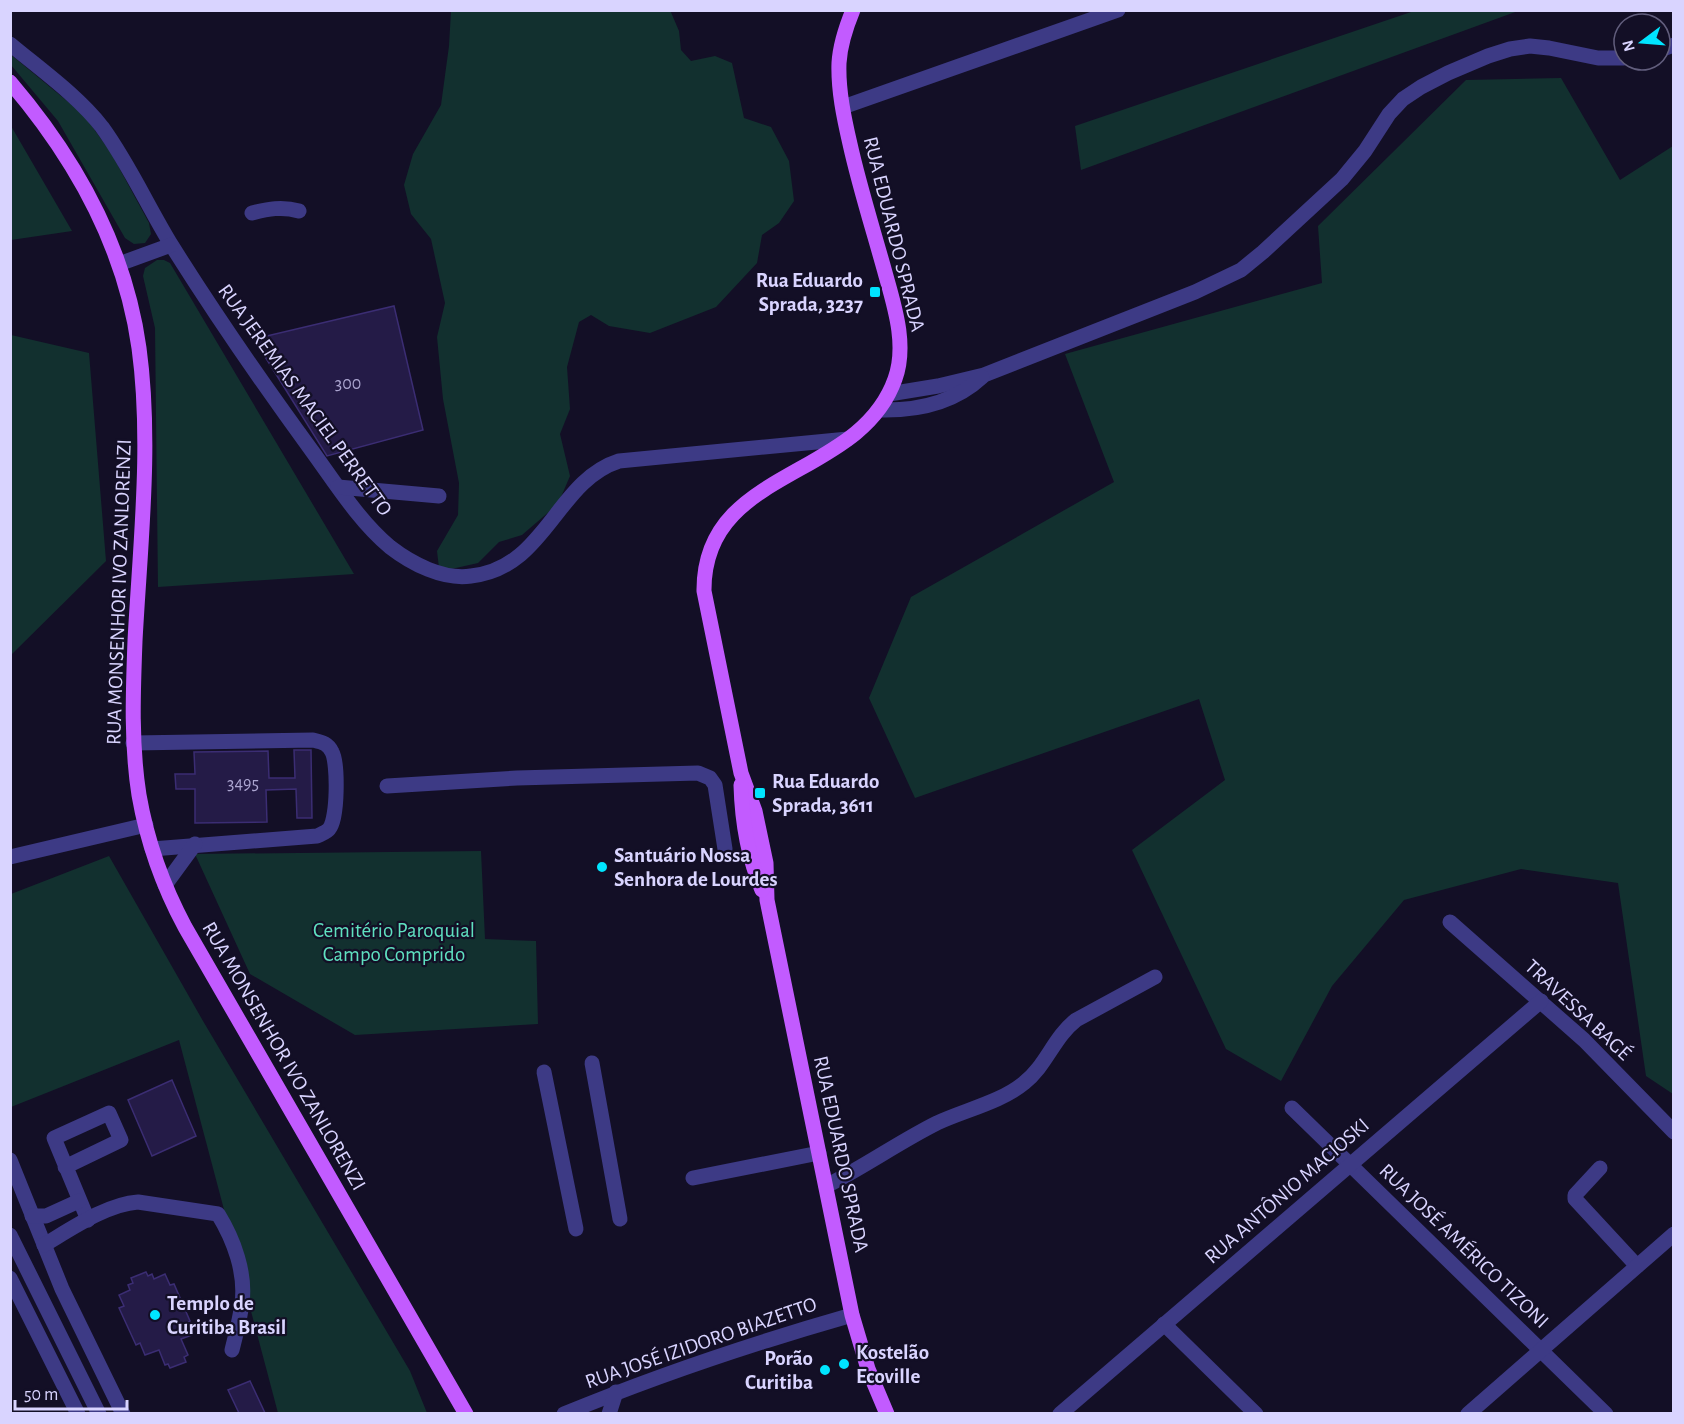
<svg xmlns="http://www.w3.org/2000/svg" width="1684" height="1424" viewBox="0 0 1684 1424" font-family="'Alegreya Sans',sans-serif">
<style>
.green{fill:#12302f}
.building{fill:#241b47;stroke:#3b2d73;stroke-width:1.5}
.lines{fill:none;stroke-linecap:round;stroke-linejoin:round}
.minor{stroke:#3d3a85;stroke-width:15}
.major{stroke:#c25bff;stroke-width:15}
.poi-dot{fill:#00e5ff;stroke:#130f26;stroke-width:2}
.labels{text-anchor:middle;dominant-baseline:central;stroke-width:4.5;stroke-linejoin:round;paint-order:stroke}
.number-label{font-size:18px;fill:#aca6d1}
.street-label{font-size:21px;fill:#d9d4ff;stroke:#130f26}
.poi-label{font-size:21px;font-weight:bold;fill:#d9d4ff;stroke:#130f26;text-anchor:start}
.park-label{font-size:21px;fill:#5fe0c0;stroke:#130f26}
</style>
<rect width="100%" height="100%" fill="#130f26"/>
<g class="green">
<path d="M 670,10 L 679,31 L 681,50 L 691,61 L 715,56 L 732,63 L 744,118 L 771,127 L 789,161 L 794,201 L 779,223 L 762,235 L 757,263 L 716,307 L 650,333 L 609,326 L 591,315 L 579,322 L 567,367 L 570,409 L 560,434 L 570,476 L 558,504 L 522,535 L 499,542 L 478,563 L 447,570 L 439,568 L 437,551 L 458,515 L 459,483 L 443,399 L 437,337 L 445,303 L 431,239 L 411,214 L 404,185 L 413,154 L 441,105 L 449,46 L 451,11 Z"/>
<path d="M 1414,11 L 1518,11 L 1081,170 L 1075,126 Z"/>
<path d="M 10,54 L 84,115 L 111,153 L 149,223 L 151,234 L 145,243 L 134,244 L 125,238 L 58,121 L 11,65 Z"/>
<path d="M 1561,78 L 1620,180 L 1673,146 L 1673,1094 L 1646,1076 L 1618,883 L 1521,869 L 1404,900 L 1332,986 L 1281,1081 L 1226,1049 L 1132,850 L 1225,780 L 1199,699 L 915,798 L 869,698 L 911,597 L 1114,482 L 1065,354 L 1322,283 L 1318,226 L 1466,80 Z"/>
<path d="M 11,126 L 72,231 L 11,240 Z"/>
<path d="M 157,260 L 164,260 L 170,263 L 354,574 L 158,587 L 155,328 L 143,276 L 145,268 Z"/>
<path d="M 11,335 L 89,353 L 106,561 L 11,655 Z"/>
<path d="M 481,851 L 485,939 L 536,941 L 538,1024 L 355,1035 L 250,974 L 195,854 Z"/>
<path d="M 109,856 L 203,1021 L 410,1371 L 427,1413 L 278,1413 L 179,1040 L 11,1107 L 11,894 Z"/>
</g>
<g class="building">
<path d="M 394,306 L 423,430 L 327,456 L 254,339 Z"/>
<path d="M 294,750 L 311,750 L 312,818 L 297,818 L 296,789 L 266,790 L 267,822 L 195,823 L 195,789 L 176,789 L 175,774 L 195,774 L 194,752 L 268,751 L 269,778 L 295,778 Z"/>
<path d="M 172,1080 L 196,1136 L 152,1156 L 128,1100 Z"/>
<path d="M 146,1272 L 148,1276 L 152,1274 L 154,1279 L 165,1274 L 170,1285 L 174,1284 L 190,1321 L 187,1323 L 192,1335 L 181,1339 L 188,1355 L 184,1357 L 186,1362 L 170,1368 L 168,1364 L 165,1365 L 159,1350 L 145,1355 L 140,1343 L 136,1345 L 119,1308 L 124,1306 L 119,1295 L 130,1290 L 128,1285 L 133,1283 L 131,1278 Z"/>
<path d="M 250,1381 L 265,1413 L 239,1413 L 228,1390 Z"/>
</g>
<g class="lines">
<g class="minor">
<path d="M 10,44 C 40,69 78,96 102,127 C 129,164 148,207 172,246 C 216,316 263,384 312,451 C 336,484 359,521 390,547 C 412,564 443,580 471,576 C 546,568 556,481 619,461 L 848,439"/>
<path d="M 1660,50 L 1674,45"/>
<path d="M 843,107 L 1118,10"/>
<path d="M 252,213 C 268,209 282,206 299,211"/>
<path d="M 119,264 L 171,245"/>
<path d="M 889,394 L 938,386 L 984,375 L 1195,292 L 1241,270 L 1263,252 L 1342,179 L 1365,151 L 1389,114 L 1403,99 L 1421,87 L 1448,73 L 1488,56 L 1510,49 L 1530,46 L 1549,48 L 1598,58 L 1624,58"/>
<path d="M 879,410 C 916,411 954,403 982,377"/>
<path d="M 338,487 L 439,496"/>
<path d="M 133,743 L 313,740 C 321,742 328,743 332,752 C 338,763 338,819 329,829 C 327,832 321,834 317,836 L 152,849"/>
<path d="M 387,786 L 517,778 L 698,773 L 710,778 L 715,785 L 725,849"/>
<path d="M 10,857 L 146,825"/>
<path d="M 165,885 L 195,844"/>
<path d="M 1450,922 L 1584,1040 L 1674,1132"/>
<path d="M 592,1063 L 620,1219"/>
<path d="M 544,1072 L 576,1229"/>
<path d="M 1292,1108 L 1606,1414"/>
<path d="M 10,1160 L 62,1289 L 123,1414"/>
<path d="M 65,1167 L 121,1140 L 109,1113 L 54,1138 L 88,1220"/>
<path d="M 1600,1168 L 1575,1195 L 1575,1199 L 1637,1266"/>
<path d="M 693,1178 L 819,1153"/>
<path d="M 826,1186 C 864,1167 899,1142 937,1123 C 965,1110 1001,1102 1024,1083 C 1046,1066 1054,1037 1076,1020 L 1155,977"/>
<path d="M 32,1216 L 46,1216 L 79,1201"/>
<path d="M 10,1235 L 99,1414"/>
<path d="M 44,1245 C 71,1229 107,1204 138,1202 L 218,1214 C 234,1240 246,1273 242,1303 C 240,1319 236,1334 232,1350"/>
<path d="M 10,1278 L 78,1414"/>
<path d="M 1164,1324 L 1256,1414"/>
<path d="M 564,1414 C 658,1375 754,1343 852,1315"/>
<path d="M 609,1414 L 616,1392"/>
<path d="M 1060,1414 L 1541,1001"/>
<path d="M 1468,1414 L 1674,1234"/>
</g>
<g class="major">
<path d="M 853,10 C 846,27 840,45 839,63 C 838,90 844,118 850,144 C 860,189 874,232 886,276 C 895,308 907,346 895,379 C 859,481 703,467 704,591 L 741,773 L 755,811 L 766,863 L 767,900 L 852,1315 L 868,1369 L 887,1414"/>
<path d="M 10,82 C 75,158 125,247 139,348 C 152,443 140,546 135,641 C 133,693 131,744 139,795 C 147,841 163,886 185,927 L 466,1414"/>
<path d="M 741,785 C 742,822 748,857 762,890"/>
</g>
</g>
<g class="poi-dot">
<rect x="869" y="286" width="12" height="12" rx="3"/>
<rect x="754" y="787" width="12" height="12" rx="3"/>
<circle cx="602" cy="867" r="6"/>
<circle cx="155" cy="1315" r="6"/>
<circle cx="844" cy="1364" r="6"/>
<circle cx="825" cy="1370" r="6"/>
</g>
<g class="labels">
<g class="number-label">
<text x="348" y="384">300</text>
<text x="243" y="784">3495</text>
</g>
<g class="street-label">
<text transform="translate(894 234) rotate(76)">RUA EDUARDO SPRADA</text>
<text transform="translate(305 400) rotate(54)">RUA JEREMIAS MACIEL PERRETTO</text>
<text transform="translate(119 592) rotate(-88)">RUA MONSENHOR IVO ZANLORENZI</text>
<text transform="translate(1578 1010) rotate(43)">TRAVESSA BAGÉ</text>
<text transform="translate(284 1056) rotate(60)">RUA MONSENHOR IVO ZANLORENZI</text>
<text transform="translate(841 1154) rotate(78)">RUA EDUARDO SPRADA</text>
<text transform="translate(1287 1191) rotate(-41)">RUA ANTÔNIO MACIOSKI</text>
<text transform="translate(1464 1246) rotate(44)">RUA JOSÉ AMÉRICO TIZONI</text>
<text transform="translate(701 1343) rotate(-19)">RUA JOSÉ IZIDORO BIAZETTO</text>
</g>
<g class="poi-label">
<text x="863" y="280" text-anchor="end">Rua Eduardo<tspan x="863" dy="24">Sprada, 3237</tspan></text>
<text x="772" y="781">Rua Eduardo<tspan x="772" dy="24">Sprada, 3611</tspan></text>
<text x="614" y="855">Santuário Nossa<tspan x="614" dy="24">Senhora de Lourdes</tspan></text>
<text x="167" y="1303">Templo de<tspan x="167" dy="24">Curitiba Brasil</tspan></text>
<text x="856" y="1352">Kostelão<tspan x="856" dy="24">Ecoville</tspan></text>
<text x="813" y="1358" text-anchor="end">Porão<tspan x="813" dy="24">Curitiba</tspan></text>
</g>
<g class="park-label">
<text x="394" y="930">Cemitério Paroquial<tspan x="394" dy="24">Campo Comprido</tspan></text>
</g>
</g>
<rect width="1684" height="1424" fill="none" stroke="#d9d4ff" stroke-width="24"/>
<g transform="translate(1642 42) rotate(254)"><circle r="28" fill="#130f26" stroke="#625e7d" stroke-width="1.5"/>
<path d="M0-4.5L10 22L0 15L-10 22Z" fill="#00e5ff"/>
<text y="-9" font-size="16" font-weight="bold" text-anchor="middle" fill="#d9d4ff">N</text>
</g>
<path d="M15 1400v9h112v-9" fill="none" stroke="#d9d4ff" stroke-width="3"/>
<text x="24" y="1400" font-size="18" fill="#d9d4ff" stroke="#130f26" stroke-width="4.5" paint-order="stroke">50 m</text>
</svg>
